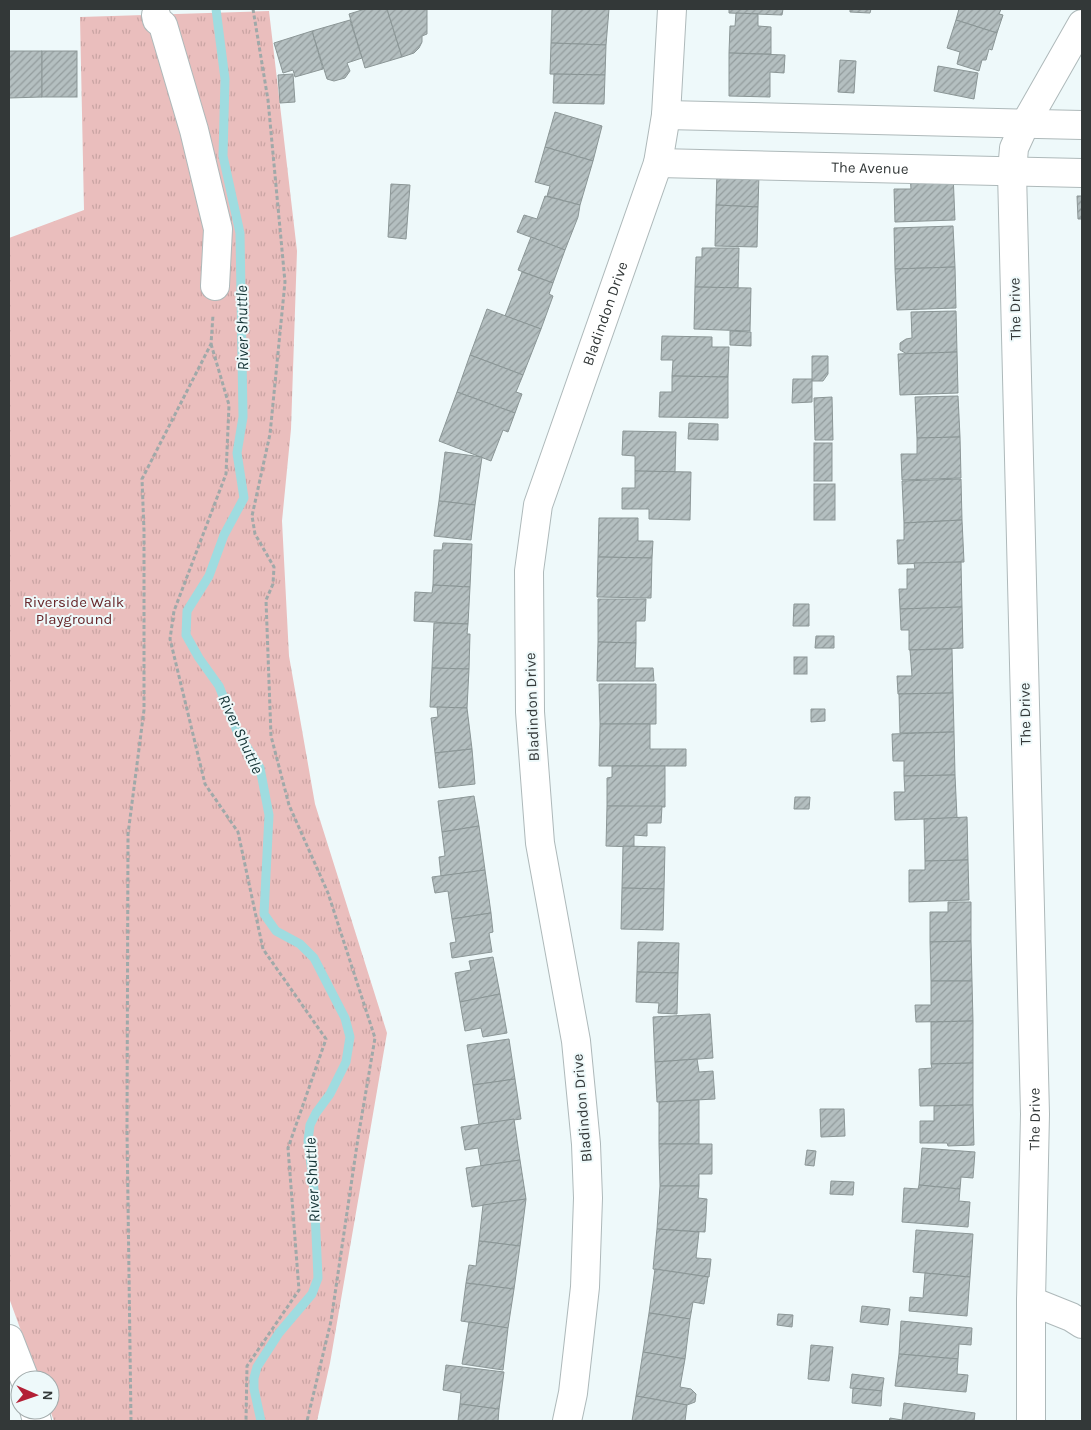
<svg xmlns="http://www.w3.org/2000/svg" width="1091" height="1430" viewBox="0 0 1091 1430" font-family="Karla,sans-serif">
<style>
.park{fill:url(#park-tufts)}
.lines{fill:none;stroke-linecap:round;stroke-linejoin:round}
.stream{stroke:#9fdce0;stroke-width:9}
.building{fill:url(#building-hatch);stroke:#8b9696}
.minor-casing{stroke:#aeb9ba;stroke-width:30}
.path{stroke:#a0a9a9;stroke-width:3;stroke-dasharray:4 2.5;stroke-linecap:butt}
.minor{stroke:#fff;stroke-width:28}
.labels{text-anchor:middle;dominant-baseline:central;stroke-width:4;stroke-linejoin:round;paint-order:stroke}
.street-label{font-size:15px;fill:#333838;stroke:#eef9fa}
.park-label{font-size:15px;fill:#67272b;stroke:#eef9fa}
.water-label{font-size:16px;font-style:italic;fill:#123133;stroke:#eef9fa}
</style>
<defs>
<pattern id="park-tufts" width="24" height="20" patternUnits="userSpaceOnUse" patternTransform="scale(1.25)"><rect width="24" height="20" fill="#eabebd"/><path d="M3 7l-1-3M5 7V3M7 7l1-3M15 17l-1-3M17 17v-4M19 17l1-3" fill="none" stroke="#c9a4a3"/></pattern>
<pattern id="building-hatch" width="6" height="6" patternUnits="userSpaceOnUse" patternTransform="scale(1.25)"><rect width="6" height="6" fill="#b4bfc0"/><path d="M-1 1l2-2M0 6l6-6M5 7l2-2" fill="none" stroke="#939c9d"/></pattern>
</defs>
<rect width="100%" height="100%" fill="#eef9fa"/>
<path class="park" d="M 269,11 L 297,251 L 291,429 L 282,521 L 289,656 L 315,804 L 387,1033 L 330,1363 L 317,1421 L 54,1421 L 50,1410 L 50,1380 L 39,1380 L 9,1298 L 9,238 L 84,210 L 80,17 Z"/>
<g class="lines">
<path class="stream" d="M 216,9 L 225,79 L 223,156 L 240,233 L 243,417 L 237,453 L 244,498 L 224,535 L 209,576 L 187,611 L 186,635 L 199,658 L 219,686 L 237,731 L 260,768 L 269,815 L 264,914 L 276,931 L 300,944 L 314,958 L 345,1018 L 350,1037 L 346,1062 L 330,1094 L 316,1113 L 310,1125 L 308,1141 L 314,1189 L 318,1278 L 312,1294 L 279,1333 L 257,1367 L 254,1378 L 254,1389 L 261,1421"/>
</g>
<g class="building">
<path d="M 365,9 L 387,9 L 402,57 L 365,68 L 349,14 Z"/>
<path d="M 387,9 L 427,9 L 427,34 L 422,36 L 422,42 L 419,48 L 414,53 L 402,57 Z"/>
<path d="M 552,9 L 609,9 L 606,45 L 551,43 Z"/>
<path d="M 729,9 L 783,9 L 782,15 L 729,13 Z"/>
<path d="M 850,9 L 871,9 L 870,13 L 850,12 Z"/>
<path d="M 959,9 L 1001,9 L 999,14 L 1003,15 L 997,33 L 956,20 Z"/>
<path d="M 736,13 L 758,14 L 758,26 L 771,27 L 771,54 L 729,53 L 730,26 L 735,26 Z"/>
<path d="M 350,20 L 362,58 L 347,63 L 350,71 L 345,78 L 334,81 L 327,79 L 312,31 Z"/>
<path d="M 956,20 L 997,33 L 992,50 L 989,49 L 986,60 L 982,60 L 979,71 L 957,64 L 960,52 L 947,48 Z"/>
<path d="M 312,31 L 323,69 L 295,77 L 293,70 L 283,73 L 274,43 Z"/>
<path d="M 551,43 L 606,45 L 605,75 L 550,74 Z"/>
<path d="M 9,51 L 42,51 L 42,97 L 9,98 Z"/>
<rect x="42" y="51" width="35" height="46"/>
<path d="M 729,53 L 785,55 L 784,73 L 770,72 L 770,97 L 729,96 Z"/>
<path d="M 840,60 L 856,61 L 854,93 L 838,92 Z"/>
<path d="M 938,66 L 978,73 L 974,99 L 934,91 Z"/>
<path d="M 293,74 L 295,102 L 280,103 L 278,75 Z"/>
<path d="M 554,74 L 605,75 L 604,104 L 553,103 Z"/>
<path d="M 555,112 L 602,126 L 593,161 L 545,147 Z"/>
<path d="M 545,147 L 593,161 L 580,205 L 547,196 L 550,186 L 535,182 Z"/>
<path d="M 717,173 L 759,174 L 758,207 L 716,205 Z"/>
<path d="M 953,174 L 955,220 L 895,222 L 894,189 L 911,189 L 910,175 Z"/>
<path d="M 391,184 L 410,185 L 406,239 L 388,237 Z"/>
<path d="M 545,196 L 580,205 L 578,217 L 565,250 L 517,232 L 524,215 L 537,219 Z"/>
<path d="M 1077,196 L 1082,196 L 1082,219 L 1078,219 Z"/>
<path d="M 716,205 L 758,207 L 757,247 L 715,246 Z"/>
<path d="M 953,226 L 955,267 L 895,269 L 894,228 Z"/>
<path d="M 531,237 L 565,250 L 553,283 L 518,270 Z"/>
<path d="M 702,248 L 739,248 L 738,288 L 695,287 L 696,257 L 702,257 Z"/>
<path d="M 955,267 L 956,308 L 897,310 L 895,269 Z"/>
<path d="M 522,272 L 553,283 L 549,294 L 553,296 L 541,329 L 505,316 Z"/>
<path d="M 695,287 L 751,288 L 750,331 L 694,329 Z"/>
<path d="M 487,309 L 541,329 L 523,375 L 470,355 Z"/>
<path d="M 956,311 L 957,352 L 907,354 L 900,350 L 900,343 L 906,339 L 912,338 L 911,312 Z"/>
<path d="M 730,331 L 751,332 L 751,346 L 730,345 Z"/>
<path d="M 662,336 L 712,337 L 712,347 L 729,347 L 728,377 L 672,376 L 673,360 L 661,360 Z"/>
<path d="M 957,352 L 958,393 L 900,395 L 898,354 Z"/>
<path d="M 470,355 L 523,375 L 516,392 L 522,394 L 515,413 L 457,392 Z"/>
<path d="M 812,356 L 828,356 L 828,374 L 823,381 L 812,381 Z"/>
<path d="M 672,376 L 728,377 L 728,418 L 659,417 L 660,392 L 672,392 Z"/>
<path d="M 793,379 L 812,379 L 812,402 L 792,403 Z"/>
<path d="M 457,392 L 515,413 L 508,432 L 503,430 L 491,461 L 439,441 Z"/>
<path d="M 958,396 L 960,437 L 917,438 L 915,397 Z"/>
<path d="M 832,397 L 833,440 L 815,440 L 814,398 Z"/>
<path d="M 689,423 L 718,424 L 718,440 L 688,439 Z"/>
<path d="M 623,431 L 676,432 L 675,472 L 635,471 L 635,456 L 622,455 Z"/>
<path d="M 960,437 L 961,478 L 902,480 L 901,454 L 917,454 L 917,438 Z"/>
<rect x="814" y="443" width="18" height="38"/>
<path d="M 445,452 L 482,457 L 475,505 L 439,501 Z"/>
<path d="M 635,471 L 691,472 L 690,520 L 649,519 L 649,509 L 622,509 L 622,488 L 635,488 Z"/>
<path d="M 961,479 L 962,520 L 904,523 L 902,481 Z"/>
<rect x="814" y="484" width="21" height="36"/>
<path d="M 439,501 L 475,505 L 471,540 L 434,536 Z"/>
<path d="M 599,518 L 638,518 L 638,541 L 653,541 L 652,558 L 598,557 Z"/>
<path d="M 962,520 L 964,562 L 898,564 L 897,540 L 904,540 L 904,523 Z"/>
<path d="M 443,543 L 472,544 L 470,587 L 433,585 L 434,550 L 442,550 Z"/>
<path d="M 598,557 L 652,558 L 651,598 L 597,597 Z"/>
<path d="M 961,562 L 962,607 L 900,609 L 899,589 L 907,589 L 907,569 L 915,569 L 914,563 Z"/>
<path d="M 433,585 L 470,587 L 468,624 L 414,621 L 415,592 L 432,593 Z"/>
<path d="M 598,599 L 646,599 L 645,621 L 636,621 L 636,643 L 598,642 Z"/>
<path d="M 794,604 L 809,604 L 809,626 L 793,626 Z"/>
<path d="M 962,607 L 963,648 L 909,650 L 909,630 L 901,630 L 900,609 Z"/>
<path d="M 434,623 L 468,624 L 467,634 L 470,634 L 469,669 L 432,668 Z"/>
<path d="M 816,636 L 834,636 L 834,648 L 815,648 Z"/>
<path d="M 598,642 L 636,643 L 635,668 L 653,668 L 654,681 L 597,681 Z"/>
<path d="M 952,649 L 953,693 L 898,694 L 897,676 L 912,676 L 910,650 Z"/>
<rect x="794" y="657" width="13" height="17"/>
<path d="M 432,668 L 469,669 L 467,708 L 430,707 Z"/>
<path d="M 599,684 L 656,684 L 656,724 L 600,724 Z"/>
<path d="M 953,693 L 954,732 L 900,733 L 899,694 Z"/>
<path d="M 437,707 L 467,708 L 472,749 L 435,753 L 431,718 L 438,717 Z"/>
<path d="M 811,709 L 825,709 L 825,721 L 811,722 Z"/>
<path d="M 600,724 L 650,724 L 650,749 L 686,749 L 686,766 L 599,766 Z"/>
<path d="M 954,732 L 955,775 L 904,776 L 904,761 L 893,761 L 892,734 Z"/>
<path d="M 472,749 L 475,784 L 439,788 L 435,753 Z"/>
<path d="M 612,766 L 665,766 L 665,807 L 607,806 L 607,778 L 612,777 Z"/>
<path d="M 955,775 L 957,818 L 895,820 L 894,792 L 905,792 L 904,776 Z"/>
<path d="M 474,796 L 479,826 L 442,832 L 438,801 Z"/>
<path d="M 795,797 L 810,797 L 809,809 L 794,809 Z"/>
<path d="M 607,806 L 662,806 L 661,823 L 647,823 L 647,836 L 634,835 L 634,847 L 606,846 Z"/>
<path d="M 967,817 L 968,860 L 925,861 L 924,819 Z"/>
<path d="M 479,826 L 485,870 L 441,876 L 439,857 L 445,856 L 442,832 Z"/>
<path d="M 623,846 L 665,847 L 664,889 L 622,888 Z"/>
<path d="M 968,860 L 969,900 L 909,902 L 909,870 L 925,870 L 925,861 Z"/>
<path d="M 485,870 L 491,913 L 452,919 L 448,891 L 435,893 L 432,877 Z"/>
<path d="M 622,888 L 664,889 L 663,930 L 621,929 Z"/>
<path d="M 948,902 L 971,902 L 971,941 L 930,942 L 930,912 L 948,912 Z"/>
<path d="M 491,913 L 493,932 L 489,933 L 492,952 L 452,958 L 450,943 L 456,942 L 452,919 Z"/>
<path d="M 971,941 L 972,981 L 931,981 L 930,942 Z"/>
<path d="M 638,942 L 679,943 L 678,973 L 637,972 Z"/>
<path d="M 493,957 L 500,994 L 460,1002 L 455,973 L 471,970 L 469,961 Z"/>
<path d="M 637,972 L 678,973 L 677,1014 L 658,1013 L 659,1003 L 636,1002 Z"/>
<path d="M 931,981 L 972,981 L 973,1021 L 916,1022 L 915,1005 L 931,1005 Z"/>
<path d="M 500,994 L 507,1033 L 483,1037 L 481,1028 L 465,1031 L 460,1002 Z"/>
<path d="M 710,1014 L 713,1058 L 655,1062 L 653,1017 Z"/>
<path d="M 973,1021 L 973,1063 L 931,1064 L 931,1022 Z"/>
<path d="M 509,1039 L 515,1079 L 473,1085 L 467,1045 Z"/>
<path d="M 697,1059 L 699,1072 L 713,1071 L 715,1099 L 657,1102 L 655,1062 Z"/>
<path d="M 973,1063 L 973,1105 L 920,1106 L 919,1069 L 932,1068 L 931,1064 Z"/>
<path d="M 515,1079 L 521,1119 L 479,1125 L 473,1085 Z"/>
<path d="M 699,1100 L 699,1144 L 659,1144 L 659,1102 Z"/>
<path d="M 973,1105 L 974,1145 L 948,1146 L 947,1143 L 920,1143 L 920,1121 L 934,1121 L 934,1106 Z"/>
<path d="M 820,1109 L 844,1109 L 845,1136 L 821,1137 Z"/>
<path d="M 514,1119 L 520,1160 L 481,1166 L 478,1148 L 465,1150 L 461,1127 Z"/>
<path d="M 659,1144 L 712,1144 L 712,1174 L 699,1174 L 699,1186 L 660,1186 Z"/>
<path d="M 922,1148 L 975,1152 L 973,1178 L 961,1177 L 960,1189 L 919,1185 Z"/>
<path d="M 807,1150 L 816,1151 L 814,1166 L 805,1165 Z"/>
<path d="M 520,1160 L 526,1199 L 472,1207 L 466,1168 Z"/>
<path d="M 831,1181 L 854,1182 L 853,1195 L 830,1194 Z"/>
<path d="M 919,1185 L 960,1189 L 959,1201 L 970,1202 L 968,1227 L 902,1222 L 904,1188 L 918,1189 Z"/>
<path d="M 660,1186 L 699,1186 L 698,1198 L 707,1199 L 705,1232 L 657,1229 Z"/>
<path d="M 526,1199 L 520,1246 L 479,1241 L 483,1205 Z"/>
<path d="M 657,1229 L 699,1232 L 696,1258 L 711,1259 L 709,1277 L 653,1269 Z"/>
<path d="M 916,1230 L 973,1234 L 970,1277 L 913,1272 Z"/>
<path d="M 479,1241 L 520,1246 L 514,1289 L 466,1283 L 469,1265 L 476,1266 Z"/>
<path d="M 655,1269 L 708,1277 L 704,1304 L 693,1302 L 690,1319 L 649,1313 Z"/>
<path d="M 925,1273 L 970,1277 L 967,1316 L 909,1311 L 910,1297 L 923,1298 Z"/>
<path d="M 466,1283 L 514,1289 L 508,1328 L 461,1321 Z"/>
<path d="M 862,1306 L 890,1309 L 888,1325 L 860,1322 Z"/>
<path d="M 649,1313 L 690,1319 L 685,1359 L 643,1352 Z"/>
<path d="M 778,1314 L 793,1315 L 792,1327 L 777,1325 Z"/>
<path d="M 901,1321 L 972,1328 L 971,1345 L 959,1344 L 958,1359 L 899,1354 Z"/>
<path d="M 469,1322 L 508,1328 L 503,1370 L 462,1364 Z"/>
<path d="M 811,1345 L 833,1347 L 829,1381 L 808,1379 Z"/>
<path d="M 643,1352 L 685,1359 L 680,1387 L 691,1389 L 696,1394 L 695,1402 L 687,1405 L 636,1396 Z"/>
<path d="M 899,1354 L 958,1359 L 957,1374 L 968,1375 L 966,1392 L 895,1386 Z"/>
<path d="M 446,1365 L 504,1372 L 499,1409 L 460,1404 L 461,1393 L 443,1390 Z"/>
<path d="M 852,1374 L 884,1378 L 882,1391 L 850,1388 Z"/>
<path d="M 853,1388 L 882,1391 L 881,1406 L 852,1403 Z"/>
<path d="M 636,1396 L 687,1405 L 685,1421 L 632,1421 Z"/>
<path d="M 904,1403 L 975,1413 L 974,1421 L 889,1421 L 890,1418 L 902,1420 Z"/>
<path d="M 460,1404 L 499,1409 L 498,1421 L 458,1421 Z"/>
</g>
<g class="lines">
<g class="minor-casing">
<g id="minor">
<path d="M 156,15 L 157,20 L 163,25 L 194,130 L 218,229 L 215,286"/>
<path d="M 666,115 L 1082,125"/>
<path id="s1" d="M 658,163 L 1082,173"/>
<path d="M 1031,1301 L 1071,1317 L 1082,1324"/>
<path d="M 9,1339 L 25,1380"/>
<path d="M 34,1410 L 37,1421"/>
<path id="s2" d="M 567,1421 L 573,1393 L 585,1287 L 588,1198 L 586,1144 L 576,1041 L 540,843 L 530,712 L 529,571 L 538,505 L 658,163 L 666,115 L 672,9"/>
<path id="s3" d="M 1031,1421 L 1031,1301 L 1035,1114 L 1012,172 L 1014,148 L 1025,124 L 1082,24"/>
</g>
</g>
<g class="path">
<path d="M 253,9 L 268,100 L 285,282 L 270,434 L 252,516 L 255,534 L 274,567 L 273,584 L 266,600 L 271,736 L 289,805 L 328,893 L 375,1038 L 358,1138 L 331,1321 L 307,1421"/>
<path d="M 211,344 L 229,405 L 226,474 L 174,611 L 170,639 L 205,784 L 238,832 L 263,949 L 326,1039 L 288,1148 L 299,1290 L 247,1366 L 246,1421"/>
<path d="M 131,1421 L 127,1130 L 128,834 L 144,710 L 144,531 L 142,479 L 211,344 L 213,315"/>
</g>
<use href="#minor" class="minor"/>
</g>
<g class="labels">
<g class="street-label">
<text stroke="none"><textPath href="#s1" startOffset="212">The Avenue</textPath></text>
<text transform="translate(1015 309) rotate(-91)">The Drive</text>
<text stroke="none"><textPath href="#s2" startOffset="1125">Bladindon Drive</textPath></text>
<text transform="translate(532 707) rotate(-92)">Bladindon Drive</text>
<text transform="translate(1025 714) rotate(-91)">The Drive</text>
<text transform="translate(582 1108) rotate(-95)">Bladindon Drive</text>
<text stroke="none"><textPath href="#s3" startOffset="302">The Drive</textPath></text>
</g>
<g class="park-label">
<text x="74" y="602">Riverside Walk<tspan x="74" dy="17">Playground</tspan></text>
</g>
<g class="water-label">
<text transform="translate(242 328) rotate(-91)">River Shuttle</text>
<text transform="translate(241 734) rotate(65)">River Shuttle</text>
<text transform="translate(312 1180) rotate(-93)">River Shuttle</text>
</g>
</g>
<rect width="1091" height="1430" fill="none" stroke="#333838" stroke-width="20"/>
<g transform="translate(35 1395) rotate(92)"><circle r="24" fill="#eef9fa" stroke="#a3acac"/>
<path d="M0-4L9 19L0 12L-9 19Z" fill="#b32036"/>
<text y="-8" font-size="14" font-weight="bold" text-anchor="middle" fill="#333838">N</text>
</g>
</svg>
